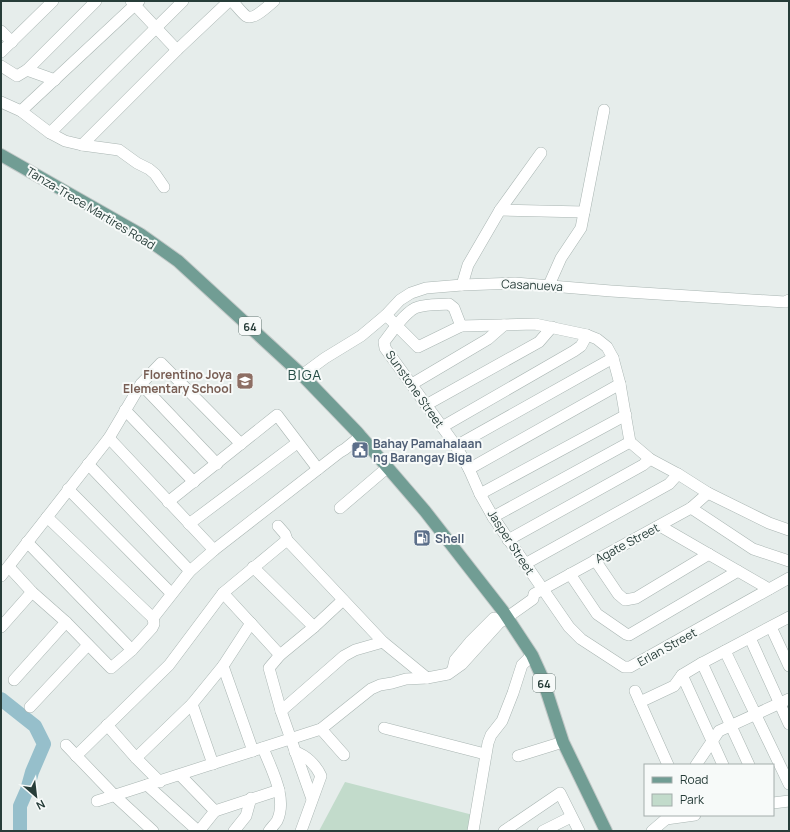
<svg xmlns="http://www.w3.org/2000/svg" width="790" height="832" viewBox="0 0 790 832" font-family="Manrope,sans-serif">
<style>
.green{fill:#c2dbcb}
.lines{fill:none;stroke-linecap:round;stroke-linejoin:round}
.river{stroke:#96bfcb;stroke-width:14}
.minor-casing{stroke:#a9b5b2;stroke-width:12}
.major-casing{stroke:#c3c9c8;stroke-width:14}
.minor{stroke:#fff;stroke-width:11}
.major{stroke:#719d94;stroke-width:12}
.labels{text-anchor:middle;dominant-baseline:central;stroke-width:4;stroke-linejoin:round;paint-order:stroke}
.shield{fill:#f7faf9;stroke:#657673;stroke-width:1}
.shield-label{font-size:11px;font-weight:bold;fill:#273d39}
.street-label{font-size:12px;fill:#273d39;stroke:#f7faf9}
.education-label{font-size:12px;font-weight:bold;fill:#785e54;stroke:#f7faf9;text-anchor:end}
.service-label{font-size:12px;font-weight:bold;fill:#4e5e75;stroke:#f7faf9;text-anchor:start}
.quarter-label{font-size:14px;letter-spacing:1px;fill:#254d46;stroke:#f7faf9}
</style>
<rect width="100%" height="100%" fill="#e6edeb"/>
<path class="green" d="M 345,782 L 473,815 L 471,831 L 319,831 Z"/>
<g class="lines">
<path class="river" d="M 1,699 L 35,726 L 44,744 L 32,772 L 27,790 L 20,806 L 20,831"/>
<g class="minor-casing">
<g id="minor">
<path d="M 131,1 L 177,50"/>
<path d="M 232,1 C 236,5 241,12 246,16 C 253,21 268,6 274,1"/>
<path d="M 1,31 L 12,42"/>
<path d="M 1,52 L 53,1"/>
<path d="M 1,66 L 17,76 L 27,70 L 55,80"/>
<path d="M 27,70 L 96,1"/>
<path d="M 1,102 L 21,111 L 50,133 L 65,141 L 82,145 L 119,150 L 137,163 L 149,169 L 155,174 L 164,187"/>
<path d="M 21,111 L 139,1"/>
<path d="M 50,133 L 183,1"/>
<path d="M 82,145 L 177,50 L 229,1"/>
<path d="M 500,210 L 584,212"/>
<path d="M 462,285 L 468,265 L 500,210 L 541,153"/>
<path d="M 549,285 L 561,258 L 581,228 L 604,110"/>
<path d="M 386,315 L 418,347 L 461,326 L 535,324 L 587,335 L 597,339 L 607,347 L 613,358 L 620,384 L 630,442 L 650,459 L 678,474 L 708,493 L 769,523 L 789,530"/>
<path d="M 461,326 L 454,308 L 449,304 C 439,305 428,304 418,307 C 406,310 392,332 384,342 L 385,348 L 456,446 L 469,469 L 480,494 L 493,517 L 569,627 L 581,639 L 624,667 L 630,667 L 789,578"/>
<path d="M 302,375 L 325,358 L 361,336 L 386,315 L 400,300 L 411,293 L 426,288 L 462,285 L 515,283 L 611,291 L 785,302 L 789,300"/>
<path d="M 141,384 L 217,464"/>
<path d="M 412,384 L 488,339 L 504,325"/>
<path d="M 426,405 L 539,342 L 552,327"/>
<path d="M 125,410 L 194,482"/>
<path d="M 442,427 L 574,351 L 581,346 L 587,335"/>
<path d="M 109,438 L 214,550"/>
<path d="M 456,446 L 613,358"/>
<path d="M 88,464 L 190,571"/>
<path d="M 469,469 L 620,384"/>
<path d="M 68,489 L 171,593"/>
<path d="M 480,494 L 626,415"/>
<path d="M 168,502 L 277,415 L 318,469"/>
<path d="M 340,508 L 388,467"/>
<path d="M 691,508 L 753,549 L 789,561"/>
<path d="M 47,517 L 153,618 L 190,571 L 214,550 L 340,452 L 345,449 L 361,436"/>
<path d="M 493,517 L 630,442"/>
<path d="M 189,524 L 297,443"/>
<path d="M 278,526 L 285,534 L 287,540"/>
<path d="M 660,526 L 769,589"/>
<path d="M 508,540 L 643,465 L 650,459"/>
<path d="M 27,542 L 132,650"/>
<path d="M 595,560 L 618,594 L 625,600 L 636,598 L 709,554"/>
<path d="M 525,564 L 669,484 L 678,474"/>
<path d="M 9,567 L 32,592 L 66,622 L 111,668 L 132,650 L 152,628 L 154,624 L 153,618"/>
<path d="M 253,567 L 314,627"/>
<path d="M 570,574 L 597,614 L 626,634 L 629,635 L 738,571"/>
<path d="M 1,576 L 109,438 L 141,384 L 161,363 L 241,444"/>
<path d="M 223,593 L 280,655"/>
<path d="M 1,627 L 32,592"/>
<path d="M 771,627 L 789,666"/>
<path d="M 750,638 L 789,724"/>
<path d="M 725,651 L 789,784"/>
<path d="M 702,663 L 749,765"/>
<path d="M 223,666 L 253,751"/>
<path d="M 453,669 L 455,660 L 470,642 L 494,618"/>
<path d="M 682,675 L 723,765"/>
<path d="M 14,680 L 66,622"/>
<path d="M 635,691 L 668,765"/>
<path d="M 640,702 L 674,686 L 682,675 L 702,663 L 789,617"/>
<path d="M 192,704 L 213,764"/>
<path d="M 30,707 L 88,645"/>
<path d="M 281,711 L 344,656 L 355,650 L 383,642"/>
<path d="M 107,725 L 136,758 L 160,782"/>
<path d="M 384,728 L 485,754"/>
<path d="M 321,729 L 344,755"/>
<path d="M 66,745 L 115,796 L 153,831"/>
<path d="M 263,748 C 271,769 288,798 277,821 C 275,824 271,828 269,831"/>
<path d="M 295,752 C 306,755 316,765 321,776 L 301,831"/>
<path d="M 76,756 L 169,665 L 223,593 L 287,540 L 383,642 L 427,678"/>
<path d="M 518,756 L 563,742"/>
<path d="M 136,758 L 192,704 L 223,666 L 251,623"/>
<path d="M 696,765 L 719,731 L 789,699"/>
<path d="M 180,775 L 215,811 L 199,831"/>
<path d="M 147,785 L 198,831"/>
<path d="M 312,799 L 281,711 L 269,668 L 280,655 L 314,627 L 343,600"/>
<path d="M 97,801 L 321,729 L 371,689 L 380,685 L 392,683 L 406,679 L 427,678 L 448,674 L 462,664 L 499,623 L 533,599 L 534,594 L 691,508 L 708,493"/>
<path d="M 773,803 L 789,801"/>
<path d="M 215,811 L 279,790"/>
<path d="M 666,819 L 695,815"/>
<path d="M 234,831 L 246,816 L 251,798"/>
<path d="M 473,831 L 488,743 L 491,735 L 502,721 L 513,693 L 522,665 L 532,655"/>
<path d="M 504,831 L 560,793 L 579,831"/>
<path d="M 543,831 L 571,817"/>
<path d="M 652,831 L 666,819 L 668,815"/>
</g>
</g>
<g class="major-casing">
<path id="major" d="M 1,155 L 140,234 L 178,261 L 302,375 L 357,432 L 425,511 L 503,611 L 532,655 L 542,677 L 563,742 L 606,831"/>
</g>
<use href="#minor" class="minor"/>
<use href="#major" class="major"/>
</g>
<defs>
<g id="school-square" transform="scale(0.9)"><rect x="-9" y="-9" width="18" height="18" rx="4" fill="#8d6e63" stroke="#f7faf9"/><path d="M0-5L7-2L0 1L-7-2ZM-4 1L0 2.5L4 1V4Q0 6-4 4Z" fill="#fff"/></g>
<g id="civic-square" transform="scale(0.9)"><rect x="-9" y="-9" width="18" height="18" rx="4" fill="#5c6f8a" stroke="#f7faf9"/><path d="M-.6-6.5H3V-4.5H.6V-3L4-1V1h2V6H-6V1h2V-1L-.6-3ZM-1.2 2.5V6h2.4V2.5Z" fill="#fff"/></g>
<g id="fuel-square" transform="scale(0.9)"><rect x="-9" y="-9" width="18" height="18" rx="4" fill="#5c6f8a" stroke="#f7faf9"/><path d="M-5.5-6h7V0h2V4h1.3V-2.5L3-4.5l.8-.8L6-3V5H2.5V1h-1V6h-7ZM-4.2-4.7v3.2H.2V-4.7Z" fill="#fff"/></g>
</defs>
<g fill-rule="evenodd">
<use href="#school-square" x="245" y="381"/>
<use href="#civic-square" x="360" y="450"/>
<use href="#fuel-square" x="422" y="538"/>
</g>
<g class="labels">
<g class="shield">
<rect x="239" y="317" width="22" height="18" rx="3"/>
<rect x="533" y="674" width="22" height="18" rx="3"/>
</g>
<g class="shield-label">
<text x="250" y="326">64</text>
<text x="544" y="683">64</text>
</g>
<g class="street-label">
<text transform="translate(91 208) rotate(31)">Tanza-Trece Martires Road</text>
<text transform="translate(532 285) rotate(3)">Casanueva</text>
<text transform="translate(415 389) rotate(55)">Sunstone Street</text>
<text transform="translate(511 542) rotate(57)">Jasper Street</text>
<text transform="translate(627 543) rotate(-28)">Agate Street</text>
<text transform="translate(667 647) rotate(-29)">Erlan Street</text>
</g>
<g class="education-label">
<text x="232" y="374">Florentino Joya<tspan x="232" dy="14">Elementary School</tspan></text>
</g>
<g class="service-label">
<text x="373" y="443">Bahay Pamahalaan<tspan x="373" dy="14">ng Barangay Biga</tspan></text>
<text x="435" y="538">Shell</text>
</g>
<g class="quarter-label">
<text x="305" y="374">BIGA</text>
</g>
</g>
<rect width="790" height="832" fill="none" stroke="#273d39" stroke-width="4"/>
<rect x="644" y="764" width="130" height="52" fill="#f7faf9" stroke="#a4aeac"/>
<rect x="652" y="777" width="20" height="6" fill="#719d94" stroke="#a4aeac"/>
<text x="680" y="784" font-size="12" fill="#273d39">Road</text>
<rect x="652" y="794" width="20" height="12" fill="#c2dbcb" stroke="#a4aeac"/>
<text x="680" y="804" font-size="12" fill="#273d39">Park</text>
<g transform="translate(36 796) rotate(152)" stroke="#f7faf9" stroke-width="3" paint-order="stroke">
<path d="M0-3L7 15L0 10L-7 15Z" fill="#273d39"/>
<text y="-6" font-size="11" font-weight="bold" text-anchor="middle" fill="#273d39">N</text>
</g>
</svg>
